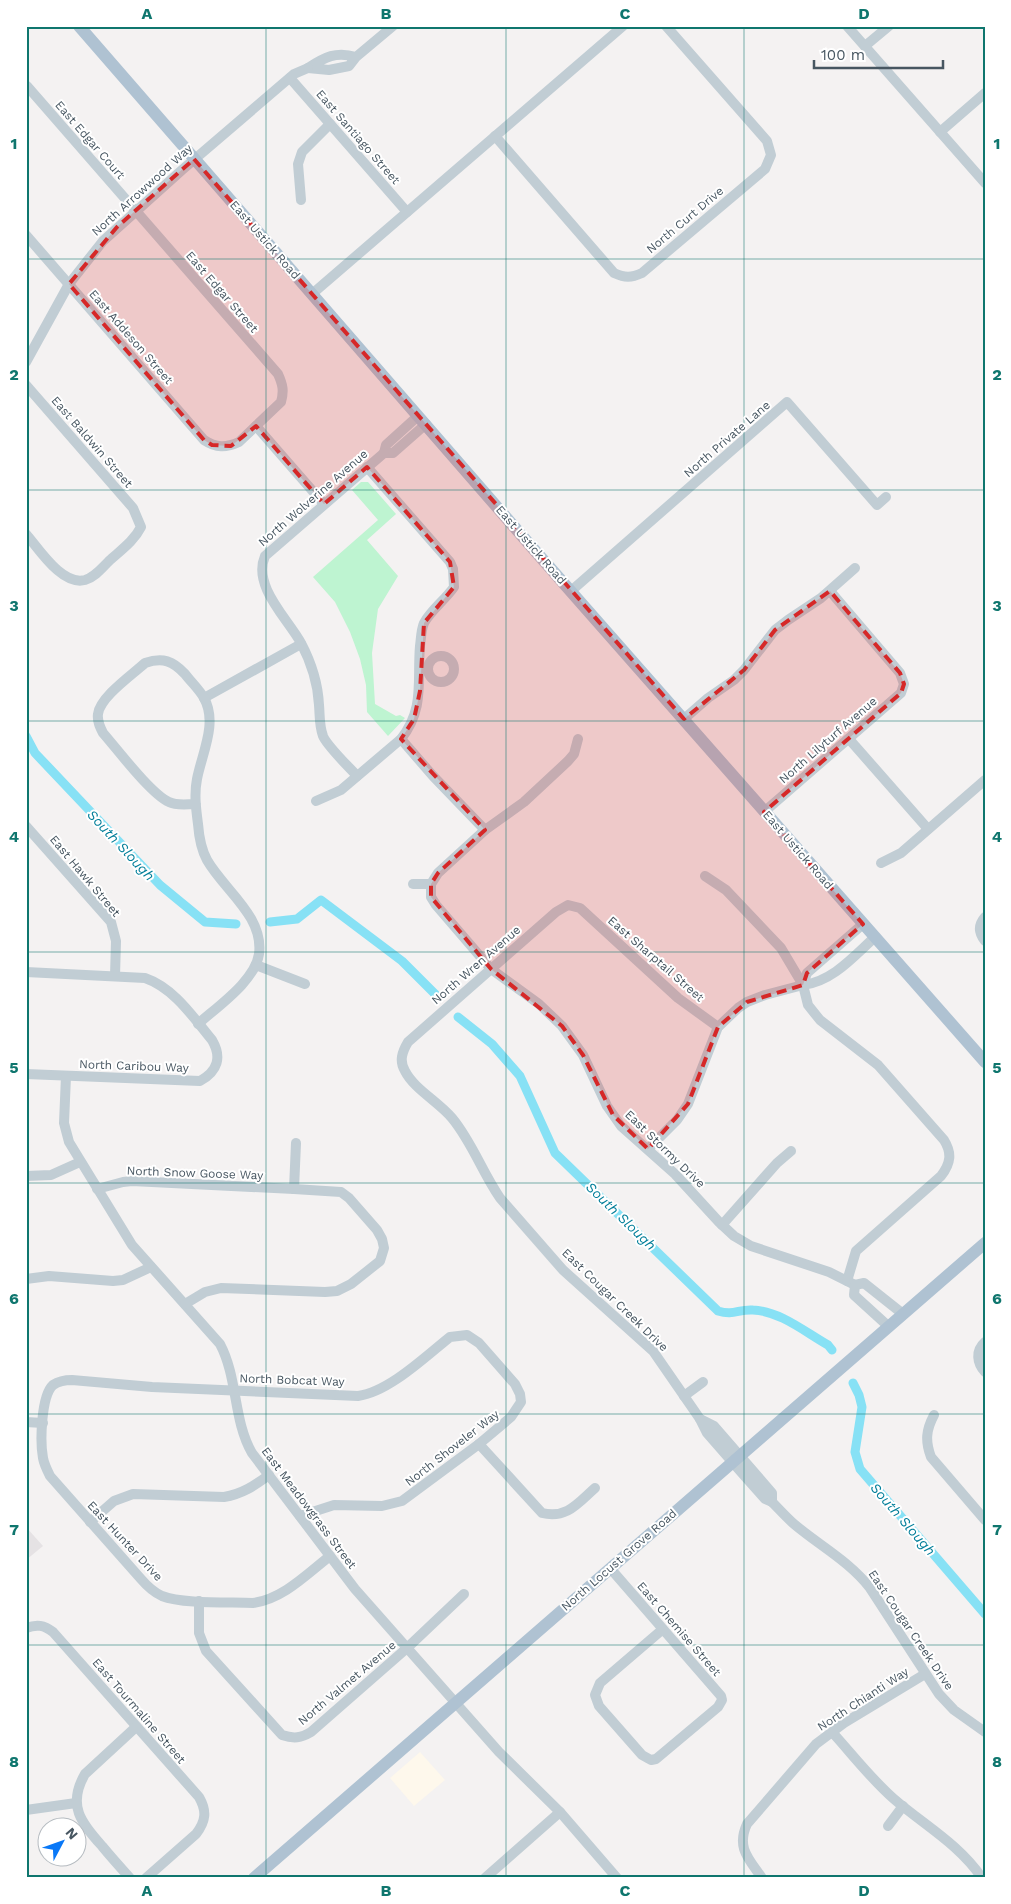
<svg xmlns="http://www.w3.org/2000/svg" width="1011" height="1904" viewBox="0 0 1011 1904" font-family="'Work Sans',sans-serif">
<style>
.commercial{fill:#fef8ec}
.education{fill:#e5e2e4}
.green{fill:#bef4d1}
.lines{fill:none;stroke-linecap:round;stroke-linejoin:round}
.canal{stroke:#87e1f5;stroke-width:9}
.minor{stroke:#c1cdd4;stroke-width:10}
.major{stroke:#afc2d2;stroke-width:12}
.marked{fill:#d62828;fill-opacity:0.2;stroke:#d62828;stroke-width:4;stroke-dasharray:10 6;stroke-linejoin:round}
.grid{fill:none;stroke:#0f766e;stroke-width:1;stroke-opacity:0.55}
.labels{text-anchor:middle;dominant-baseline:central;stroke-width:4;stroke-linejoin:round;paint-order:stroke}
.street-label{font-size:12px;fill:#475661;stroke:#fff}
.water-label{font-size:14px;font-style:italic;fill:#037f9a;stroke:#fff}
.neatline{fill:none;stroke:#0f766e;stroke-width:2}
.grid-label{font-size:16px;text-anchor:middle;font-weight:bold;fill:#0f766e}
</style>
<rect width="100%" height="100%" fill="#f4f2f2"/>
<path class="commercial" d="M 420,1752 L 445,1780 L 414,1806 L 390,1778 Z"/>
<path class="education" d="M 26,1527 L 43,1546 L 26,1560 Z"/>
<path class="green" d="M 361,482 L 368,482 L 396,514 L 367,540 L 398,576 L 378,609 L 372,653 L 375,704 L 396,716 L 400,715 L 405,718 L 388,736 L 367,712 L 366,685 L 360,659 L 350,632 L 335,602 L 313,577 L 378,520 L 352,490 Z"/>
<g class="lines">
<g class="canal">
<path d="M 26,736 L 35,753 L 160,885 L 205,922 L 236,924"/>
<path d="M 270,922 L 297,919 L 321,900 L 402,961 L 438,997"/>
<path d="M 458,1017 L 492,1044 L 520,1076 L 555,1153 L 718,1311 C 734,1316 738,1309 753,1310 C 780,1311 805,1332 828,1345 L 832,1350"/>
<path d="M 853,1383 L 859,1395 L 862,1407 L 855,1452 L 860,1469 L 985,1614"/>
</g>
<g class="minor">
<path d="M 847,26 L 985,183"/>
<path d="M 865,46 L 889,26"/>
<path d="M 356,57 C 336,51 325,57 308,68 L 329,70 L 349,66 L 356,57 L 393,26"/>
<path d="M 290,78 L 407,212"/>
<path d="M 940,132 L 985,93"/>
<path d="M 495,136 L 614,273 C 625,278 631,278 642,273 L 765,169 L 771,155 L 767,141 L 666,26"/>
<path d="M 301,200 L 298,164 L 302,152 L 330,124"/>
<path d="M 26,235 L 204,440 C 216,448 226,448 239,442 L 281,402 C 284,391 283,385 278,374 L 27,86"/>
<path d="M 312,294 L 623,26"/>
<path d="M 26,362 L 69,284 L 103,241 L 182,170 L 294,74 L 308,68"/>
<path d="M 26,385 L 133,508 L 141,527 C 134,541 121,550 109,561 C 102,568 95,577 85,580 C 62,586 39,549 26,534"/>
<path d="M 418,416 L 386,445 L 384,453 L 393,453 L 426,424"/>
<path d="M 256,426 L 324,504"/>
<path d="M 571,591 L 787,402 L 877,505 L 886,497"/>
<circle cx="441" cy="669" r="13"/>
<path d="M 204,698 L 301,644"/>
<path d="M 684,719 L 708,698 L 734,680 L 744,670 L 775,630 L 788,620 L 821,598 L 855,568"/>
<path d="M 401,739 L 433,776 L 485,830"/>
<path d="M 578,739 L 574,754 L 568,761 L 524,802 L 485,830 L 438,873 L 431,884 L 431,897 L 436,905 L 491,969 L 539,1004 L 562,1026 L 583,1055 L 607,1106 L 621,1126 L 675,1174 L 719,1222 L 734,1236 L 751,1246 L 829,1272 L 855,1285"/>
<path d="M 849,739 L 928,829"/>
<path d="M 357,776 C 349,767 327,746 323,736 C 319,725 320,716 319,705 C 318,684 311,662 301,643 C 288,619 252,586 265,556 L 384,453"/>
<path d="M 316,801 L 341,790 L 401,739 C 425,709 417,681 420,646 C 421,639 421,630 424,623 C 431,610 445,600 454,587 L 453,569 L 450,562 L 367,467"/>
<path d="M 196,804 C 187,804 177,806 169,802 C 151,794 117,749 103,733 C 100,727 97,721 98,714 C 100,697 132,675 145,663 C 163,657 173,661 185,674 C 191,682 199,689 204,698 C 218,723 202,753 197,779 C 194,794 196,809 198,824 C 199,837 201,849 207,860 C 224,890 264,916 259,954 C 255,981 218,1006 198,1024"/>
<path d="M 764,812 L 901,693 L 904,684 L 900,673 L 830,591"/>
<path d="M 26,826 L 111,922 L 116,941 L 115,976"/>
<path d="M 881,863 L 901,853 L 985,780"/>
<path d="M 705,876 L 726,890 L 781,948 L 803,985 L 808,1005 L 820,1020 L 878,1065 L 944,1140 C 952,1153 951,1163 941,1176 L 856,1251 L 847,1281"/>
<path d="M 413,884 L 431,884"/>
<path d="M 985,917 C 978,925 978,932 985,941"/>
<path d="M 863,924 L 807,973 L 803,985 C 832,982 854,956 875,937"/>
<path d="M 256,965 L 305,984"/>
<path d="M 26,972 L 145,978 C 174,988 193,1017 212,1040 C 222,1057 218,1071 200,1081 L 26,1074"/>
<path d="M 66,1076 L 64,1123 L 69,1142 L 132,1245 L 220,1344 C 238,1378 233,1420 252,1453 L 355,1589 L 499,1752 L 560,1812 L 617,1878"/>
<path d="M 648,1149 L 677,1120 L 688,1104 L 718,1027 L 738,1008 L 747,1002 L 765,995 L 803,985"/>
<path d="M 26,1176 L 51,1175 L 80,1162"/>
<path d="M 97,1189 L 123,1182 L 132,1181 L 294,1189 L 341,1192 L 349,1198 L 377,1230 L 382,1239 L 384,1248 L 380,1261 L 351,1284 L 337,1291 L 325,1292 L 221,1288 L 205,1292 L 185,1304"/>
<path d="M 294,1189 L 296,1143"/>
<path d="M 722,1225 L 777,1163 L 791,1151"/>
<path d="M 26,1279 L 49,1276 L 113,1281 L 123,1280 L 151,1267"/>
<path d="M 888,1326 L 854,1295 L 855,1285 L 864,1283 L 903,1314"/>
<path d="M 985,1342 C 975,1351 977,1363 985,1372"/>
<path d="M 684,1396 L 703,1382"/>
<path d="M 934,1415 C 926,1430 925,1441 931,1457 L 985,1520"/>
<path d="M 700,1419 L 653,1351 L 563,1270 L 500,1198 C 482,1172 472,1142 452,1118 C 439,1102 414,1089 405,1071 C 399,1061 402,1052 408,1042 L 556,912 L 568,905 L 580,908 L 678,998 L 718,1027"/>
<path d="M 700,1419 L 714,1426 L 772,1493 L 772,1502 L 765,1499 L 741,1472 L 707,1433 Z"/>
<path d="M 26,1422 L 43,1423"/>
<path d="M 479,1444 L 542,1513 C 567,1519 578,1503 595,1488"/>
<path d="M 772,1502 C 779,1509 786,1517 794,1524 C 820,1546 849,1561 870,1588 L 939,1694 L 954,1710 L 985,1732"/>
<path d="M 300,1516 L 334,1505 L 382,1506 L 402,1501 L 479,1444 L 511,1417 L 521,1402 L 520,1394 L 515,1384 L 479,1343 L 467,1335 L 450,1337 C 426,1356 389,1392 358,1396 L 152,1387 L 72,1380 C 65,1380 59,1381 53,1385 C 41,1396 40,1442 43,1458 C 44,1464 47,1470 50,1476 L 141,1579 C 147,1586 153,1592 162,1596 C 182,1604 229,1602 253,1603 C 283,1599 307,1574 330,1556"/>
<path d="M 90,1522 L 114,1501 L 133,1494 L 224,1497 C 242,1494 254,1486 269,1475"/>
<path d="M 610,1568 L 721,1696 L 722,1700 L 718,1707 L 656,1759 L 651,1760 L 642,1755 L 599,1706 L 595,1695 L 600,1683 L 663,1629"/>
<path d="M 199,1601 L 199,1633 L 206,1651 L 282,1735 C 294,1739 301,1738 311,1732 L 407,1648 L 464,1594"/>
<path d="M 26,1628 C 37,1624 44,1625 53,1632 L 199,1797 C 207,1811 206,1821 196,1834 L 146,1878"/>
<path d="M 832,1732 C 852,1754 871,1779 894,1799 C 924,1825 959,1844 982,1878"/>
<path d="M 26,1810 L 76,1803"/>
<path d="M 888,1826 L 903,1806"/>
<path d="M 130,1878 C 120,1867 111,1857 102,1846 C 81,1823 67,1805 85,1774 L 136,1727"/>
<path d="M 485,1878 L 560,1812"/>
<path d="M 762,1878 C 749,1859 736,1848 747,1824 L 816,1744 L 844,1723 L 925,1674"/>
</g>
<g class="major">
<path d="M 79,26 L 530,545 L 985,1062"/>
<path d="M 254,1878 L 985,1243"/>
</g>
</g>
<path class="marked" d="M 194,159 L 684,719 L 744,670 L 775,630 L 830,591 L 900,673 L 904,684 L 901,693 L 764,812 L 863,924 L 807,973 L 803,985 L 747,1002 L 718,1027 L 688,1104 L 648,1149 L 613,1115 L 583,1055 L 562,1026 L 491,969 L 431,897 L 431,884 L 438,873 L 485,830 L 401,739 L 414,719 L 420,691 L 424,623 L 454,587 L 450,562 L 367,467 L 324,504 L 256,426 L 231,446 L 212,445 L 204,440 L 69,284 L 117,227 Z"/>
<path class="grid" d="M 266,26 L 266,1878M 506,26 L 506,1878M 744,26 L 744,1878M 26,259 L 985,259M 26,490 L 985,490M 26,721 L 985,721M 26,952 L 985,952M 26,1183 L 985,1183M 26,1414 L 985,1414M 26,1645 L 985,1645"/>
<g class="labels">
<g class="street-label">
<text transform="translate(358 137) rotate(49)">East Santiago Street</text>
<text transform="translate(90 140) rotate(49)">East Edgar Court</text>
<text transform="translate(142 190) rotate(-42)">North Arrowwood Way</text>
<text transform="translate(685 220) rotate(-40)">North Curt Drive</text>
<text transform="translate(265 240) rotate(49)">East Ustick Road</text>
<text transform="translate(222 292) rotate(49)">East Edgar Street</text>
<text transform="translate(131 337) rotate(49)">East Addeson Street</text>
<text transform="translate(727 439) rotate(-41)">North Private Lane</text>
<text transform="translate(92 442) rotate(49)">East Baldwin Street</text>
<text transform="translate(313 498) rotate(-41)">North Wolverine Avenue</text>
<text transform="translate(531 545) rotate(49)">East Ustick Road</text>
<text transform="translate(828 740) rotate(-41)">North Lilyturf Avenue</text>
<text transform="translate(798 850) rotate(49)">East Ustick Road</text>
<text transform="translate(85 876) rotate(50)">East Hawk Street</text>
<text transform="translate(656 959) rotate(41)">East Sharptail Street</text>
<text transform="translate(476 965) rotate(-41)">North Wren Avenue</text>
<text transform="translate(134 1066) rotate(2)">North Caribou Way</text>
<text transform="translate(665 1149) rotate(44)">East Stormy Drive</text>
<text transform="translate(195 1173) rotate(2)">North Snow Goose Way</text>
<text transform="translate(615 1300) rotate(44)">East Cougar Creek Drive</text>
<text transform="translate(292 1380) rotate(2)">North Bobcat Way</text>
<text transform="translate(452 1448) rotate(-38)">North Shoveler Way</text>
<text transform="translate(309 1508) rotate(53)">East Meadowgrass Street</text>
<text transform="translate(125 1541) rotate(47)">East Hunter Drive</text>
<text transform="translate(619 1560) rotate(-41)">North Locust Grove Road</text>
<text transform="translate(679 1629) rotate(49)">East Chemise Street</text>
<text transform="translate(911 1630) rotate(56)">East Cougar Creek Drive</text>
<text transform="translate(347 1683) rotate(-40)">North Valmet Avenue</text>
<text transform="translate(863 1699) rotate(-33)">North Chianti Way</text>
<text transform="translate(139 1711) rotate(49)">East Tourmaline Street</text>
</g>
<g class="water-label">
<text transform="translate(121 845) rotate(47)">South Slough</text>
<text transform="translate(621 1216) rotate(44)">South Slough</text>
<text transform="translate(903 1519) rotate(49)">South Slough</text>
</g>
</g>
<rect width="1011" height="1904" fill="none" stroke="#ffffff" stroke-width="55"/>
<g transform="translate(62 1842) rotate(49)"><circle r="24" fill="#ffffff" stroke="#b5bbc0"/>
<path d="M0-4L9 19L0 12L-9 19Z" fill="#0978f7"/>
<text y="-8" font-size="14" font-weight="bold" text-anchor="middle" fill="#475661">N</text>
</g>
<path d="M814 60v8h129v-8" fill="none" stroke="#475661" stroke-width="2.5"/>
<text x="821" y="60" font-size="15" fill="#475661" stroke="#ffffff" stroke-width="4" paint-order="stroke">100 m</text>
<rect x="28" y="28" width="956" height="1848" class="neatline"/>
<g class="grid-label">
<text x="147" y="19">A</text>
<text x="386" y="19">B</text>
<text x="625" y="19">C</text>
<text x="864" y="19">D</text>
<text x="14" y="149">1</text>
<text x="997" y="149">1</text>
<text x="14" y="380">2</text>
<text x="997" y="380">2</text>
<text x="14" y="611">3</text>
<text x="997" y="611">3</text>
<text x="14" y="842">4</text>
<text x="997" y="842">4</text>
<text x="14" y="1073">5</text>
<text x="997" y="1073">5</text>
<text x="14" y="1304">6</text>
<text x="997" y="1304">6</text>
<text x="14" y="1535">7</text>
<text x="997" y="1535">7</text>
<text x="14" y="1767">8</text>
<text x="997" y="1767">8</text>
<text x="147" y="1896">A</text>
<text x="386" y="1896">B</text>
<text x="625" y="1896">C</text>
<text x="864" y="1896">D</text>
</g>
</svg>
